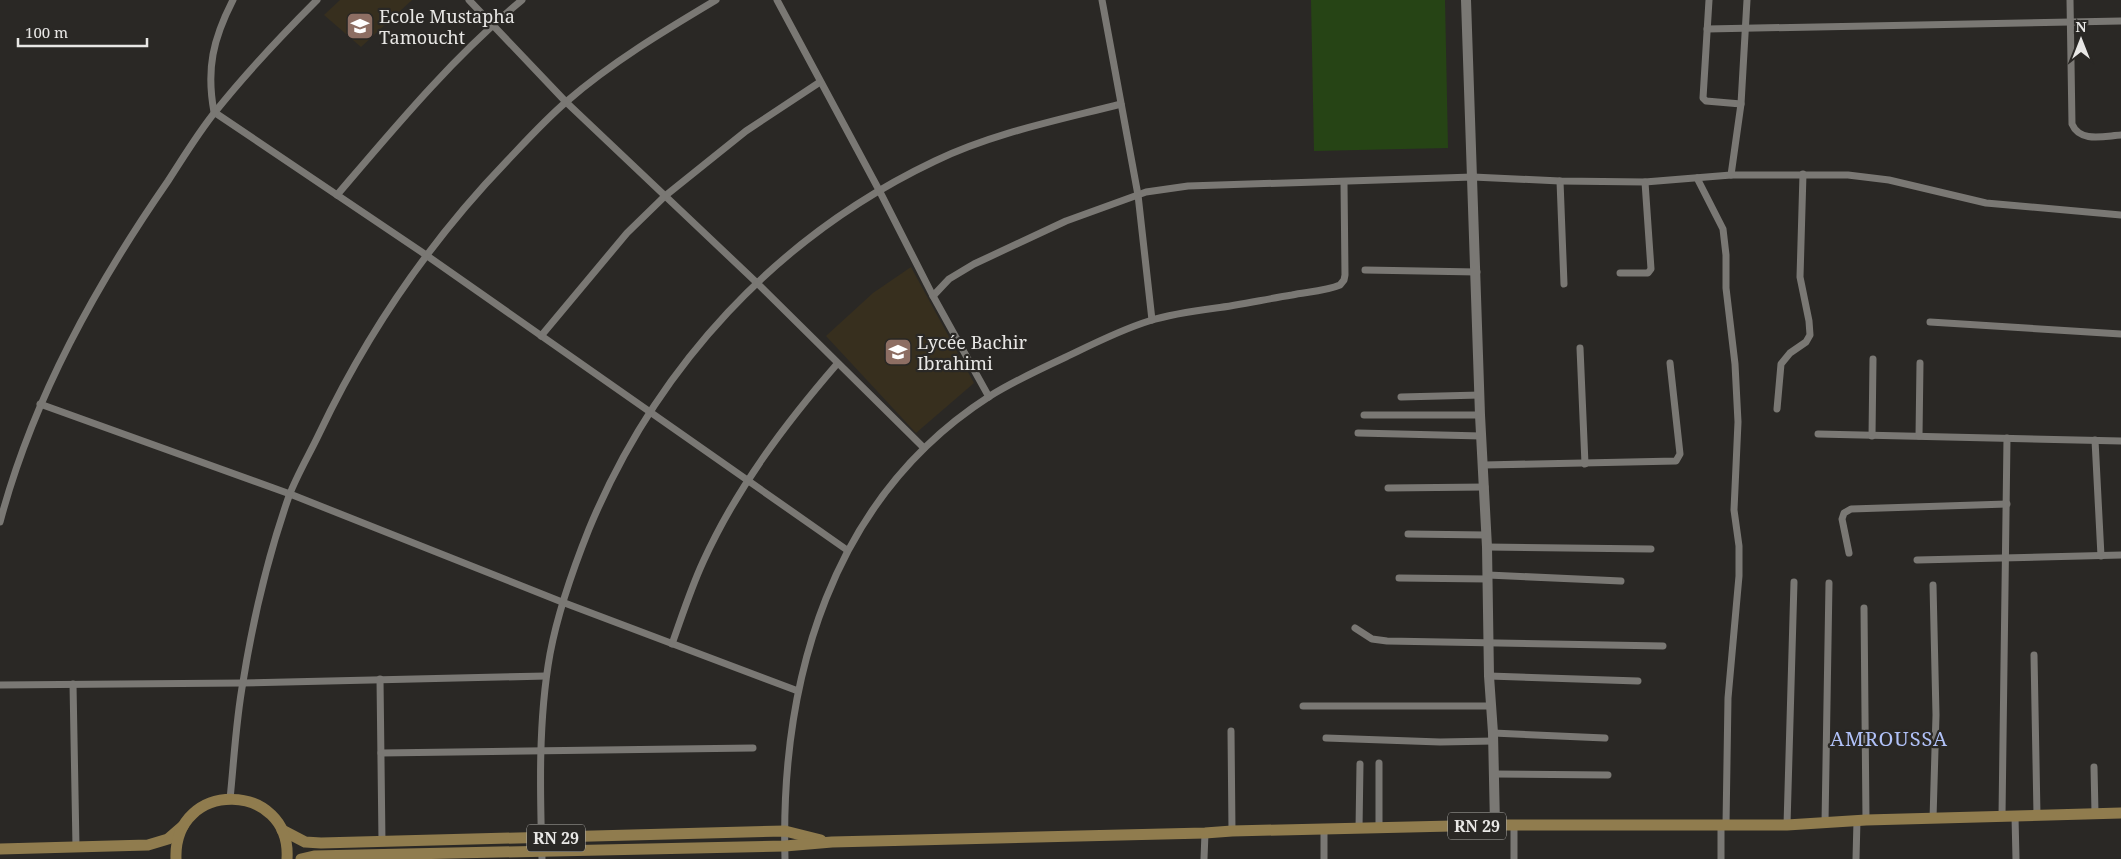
<svg xmlns="http://www.w3.org/2000/svg" width="2121" height="859" viewBox="0 0 2121 859" font-family="'Noto Serif',serif">
<style>
.education{fill:#372f1e}
.green{fill:#264415}
.lines{fill:none;stroke-linecap:round;stroke-linejoin:round}
.street{stroke:#7a7874;stroke-width:7}
.secondary{stroke:#7a7874;stroke-width:10}
.primary{stroke:#907c4e;stroke-width:11}
.labels{text-anchor:middle;dominant-baseline:central;stroke-width:4.5;stroke-linejoin:round;paint-order:stroke}
.shield{fill:#2a2825;stroke:#afaeab;stroke-width:1}
.shield-label{font-size:16px;font-weight:bold;fill:#e8e7e5}
.poi-label{font-size:18px;fill:#e8e7e5;stroke:#2a2825;text-anchor:start}
.quarter-label{font-size:20px;letter-spacing:1px;fill:#b1c2f9;stroke:#2a2825}
</style>
<rect width="100%" height="100%" fill="#2a2825"/>
<g class="education">
<path d="M 340,0 L 412,0 L 361,47 L 324,15 Z"/>
<path d="M 911,267 L 974,383 L 916,433 L 826,336 L 873,293 Z"/>
</g>
<path class="green" d="M 1311,0 L 1445,0 L 1448,148 L 1314,151 Z"/>
<g class="lines">
<g class="street">
<path d="M 233,0 C 213,39 206,69 214,112 L 426,255 L 847,550"/>
<path d="M 469,0 L 566,102 L 756,282 L 924,448"/>
<path d="M 777,0 L 879,190 L 933,296 L 989,397"/>
<path d="M 1102,0 L 1138,195 L 1152,320"/>
<path d="M 1709,0 L 1703,98 L 1706,101 L 1741,104"/>
<path d="M 2070,0 L 2072,124 C 2080,143 2104,136 2121,135"/>
<path d="M 1707,29 L 2121,21"/>
<path d="M 1731,175 L 1741,104 L 1747,0"/>
<path d="M 1697,178 L 1723,229 L 1726,255 L 1726,288 L 1735,364 L 1738,422 L 1734,510 L 1739,546 L 1739,576 L 1728,698 L 1726,825"/>
<path d="M 1560,181 L 1564,284"/>
<path d="M 337,195 C 395,127 453,57 522,0"/>
<path d="M 1365,270 L 1477,272"/>
<path d="M 1620,273 L 1648,273 L 1651,269 L 1645,182"/>
<path d="M 933,296 L 949,279 L 974,264 L 1066,221 L 1146,192 L 1188,186 L 1473,177 L 1560,181 L 1645,182 L 1731,175 L 1848,175 L 1889,180 L 1986,203 L 2121,215"/>
<path d="M 1930,322 L 2121,334"/>
<path d="M 541,336 L 627,233 L 665,196 L 746,131 L 820,82"/>
<path d="M 1580,348 L 1585,464"/>
<path d="M 1401,397 L 1480,395"/>
<path d="M 40,404 L 290,494 L 562,602 L 798,691"/>
<path d="M 1777,409 L 1781,364 L 1790,353 L 1806,342 L 1810,335 L 1809,321 L 1800,277 L 1803,174"/>
<path d="M 1364,415 L 1480,415"/>
<path d="M 1358,433 L 1482,436"/>
<path d="M 1818,434 L 2121,441"/>
<path d="M 1872,436 L 1873,359"/>
<path d="M 1919,436 L 1920,363"/>
<path d="M 2095,440 L 2101,556"/>
<path d="M 1484,465 L 1676,461 L 1680,454 L 1670,363"/>
<path d="M 1388,488 L 1485,487"/>
<path d="M 0,522 C 33,398 96,285 168,181 C 183,158 198,133 215,112 C 246,73 281,36 317,0"/>
<path d="M 1408,534 L 1486,535"/>
<path d="M 1487,547 L 1651,549"/>
<path d="M 1849,553 L 1842,519 L 1844,513 L 1851,509 L 2007,504"/>
<path d="M 1917,560 L 2121,555"/>
<path d="M 1488,575 L 1621,581"/>
<path d="M 1399,578 L 1488,579"/>
<path d="M 1933,585 L 1936,715 L 1933,819"/>
<path d="M 1864,608 L 1866,820"/>
<path d="M 1355,628 L 1372,639 L 1387,641 L 1663,646"/>
<path d="M 672,644 C 682,616 691,588 703,562 C 736,489 785,424 837,364"/>
<path d="M 2034,655 L 2037,815"/>
<path d="M 1489,676 L 1638,681"/>
<path d="M 380,679 L 382,842"/>
<path d="M 73,684 L 76,847"/>
<path d="M 0,685 L 242,683 L 546,676"/>
<path d="M 1303,706 L 1492,706"/>
<path d="M 1231,731 L 1232,831"/>
<path d="M 1493,733 L 1605,738"/>
<path d="M 1326,738 L 1440,742 L 1494,741"/>
<path d="M 381,753 L 753,748"/>
<path d="M 2094,767 L 2095,813"/>
<path d="M 1494,774 L 1608,775"/>
<path d="M 230,799 C 234,760 236,720 243,682 C 253,619 268,556 289,496 C 297,475 309,455 319,434 C 367,333 429,242 507,161 C 526,141 545,120 566,102 C 612,62 664,31 716,0"/>
<path d="M 2002,816 L 2007,438"/>
<path d="M 2015,816 L 2016,859"/>
<path d="M 1825,823 L 1829,583"/>
<path d="M 1787,825 L 1794,582"/>
<path d="M 1514,826 L 1514,859"/>
<path d="M 1359,829 L 1360,764"/>
<path d="M 1379,829 L 1379,763"/>
<path d="M 1324,830 L 1324,859"/>
<path d="M 542,859 C 540,792 538,721 550,654 C 558,611 573,569 589,529 C 656,367 777,236 935,161 C 993,133 1059,120 1121,104"/>
<path d="M 785,859 C 780,680 831,498 990,396 C 1014,381 1040,369 1066,357 C 1093,344 1120,330 1149,321 C 1171,314 1193,311 1216,308 C 1241,305 1266,299 1292,295 C 1307,292 1326,291 1340,285 L 1344,280 L 1345,275 L 1344,182"/>
<path d="M 1204,859 L 1205,833"/>
<path d="M 1721,859 L 1721,825"/>
<path d="M 1856,859 L 1857,820"/>
</g>
<path class="secondary" d="M 1466,0 L 1480,415 L 1487,547 L 1489,676 L 1493,733 L 1495,825"/>
<g class="primary">
<path d="M 282,830 L 305,842 L 321,843 L 785,831 L 821,840"/>
<path d="M 0,849 L 148,845 L 168,839 L 183,826"/>
<path d="M 176,859 C 173,778 292,781 287,859"/>
<path d="M 301,859 L 314,856 L 785,846 L 832,842 L 1205,833 L 1232,831 L 1495,825 L 1787,825 L 1866,820 L 2121,813"/>
</g>
</g>
<defs>
<g id="school-square" transform="scale(1.4375)"><rect x="-9" y="-9" width="18" height="18" rx="4" fill="#8d6e63" stroke="#2a2825"/><path d="M0-5L7-2L0 1L-7-2ZM-4 1L0 2.5L4 1V4Q0 6-4 4Z" fill="#fff"/></g>
</defs>
<g fill-rule="evenodd">
<use href="#school-square" x="360" y="26"/>
<use href="#school-square" x="898" y="352"/>
</g>
<g class="labels">
<g class="shield">
<rect x="1448" y="812.5" width="58" height="27" rx="4"/>
<rect x="527" y="824.5" width="58" height="27" rx="4"/>
</g>
<g class="shield-label">
<text x="1477" y="826">RN 29</text>
<text x="556" y="838">RN 29</text>
</g>
<g class="poi-label">
<text x="379" y="16">Ecole Mustapha<tspan x="379" dy="21">Tamoucht</tspan></text>
<text x="917" y="342">Lycée Bachir<tspan x="917" dy="21">Ibrahimi</tspan></text>
</g>
<g class="quarter-label">
<text x="1889" y="738">AMROUSSA</text>
</g>
</g>
<g transform="translate(2081 40)" stroke="#2a2825" stroke-width="4" paint-order="stroke">
<path d="M0-4L9 19L0 12L-9 19Z" fill="#e8e7e5"/>
<text y="-8" font-size="14" font-weight="bold" text-anchor="middle" fill="#e8e7e5">N</text>
</g>
<path d="M18 38v8h129v-8" fill="none" stroke="#e8e7e5" stroke-width="2.5"/>
<text x="25" y="38" font-size="15" fill="#e8e7e5" stroke="#2a2825" stroke-width="4" paint-order="stroke">100 m</text>
</svg>
